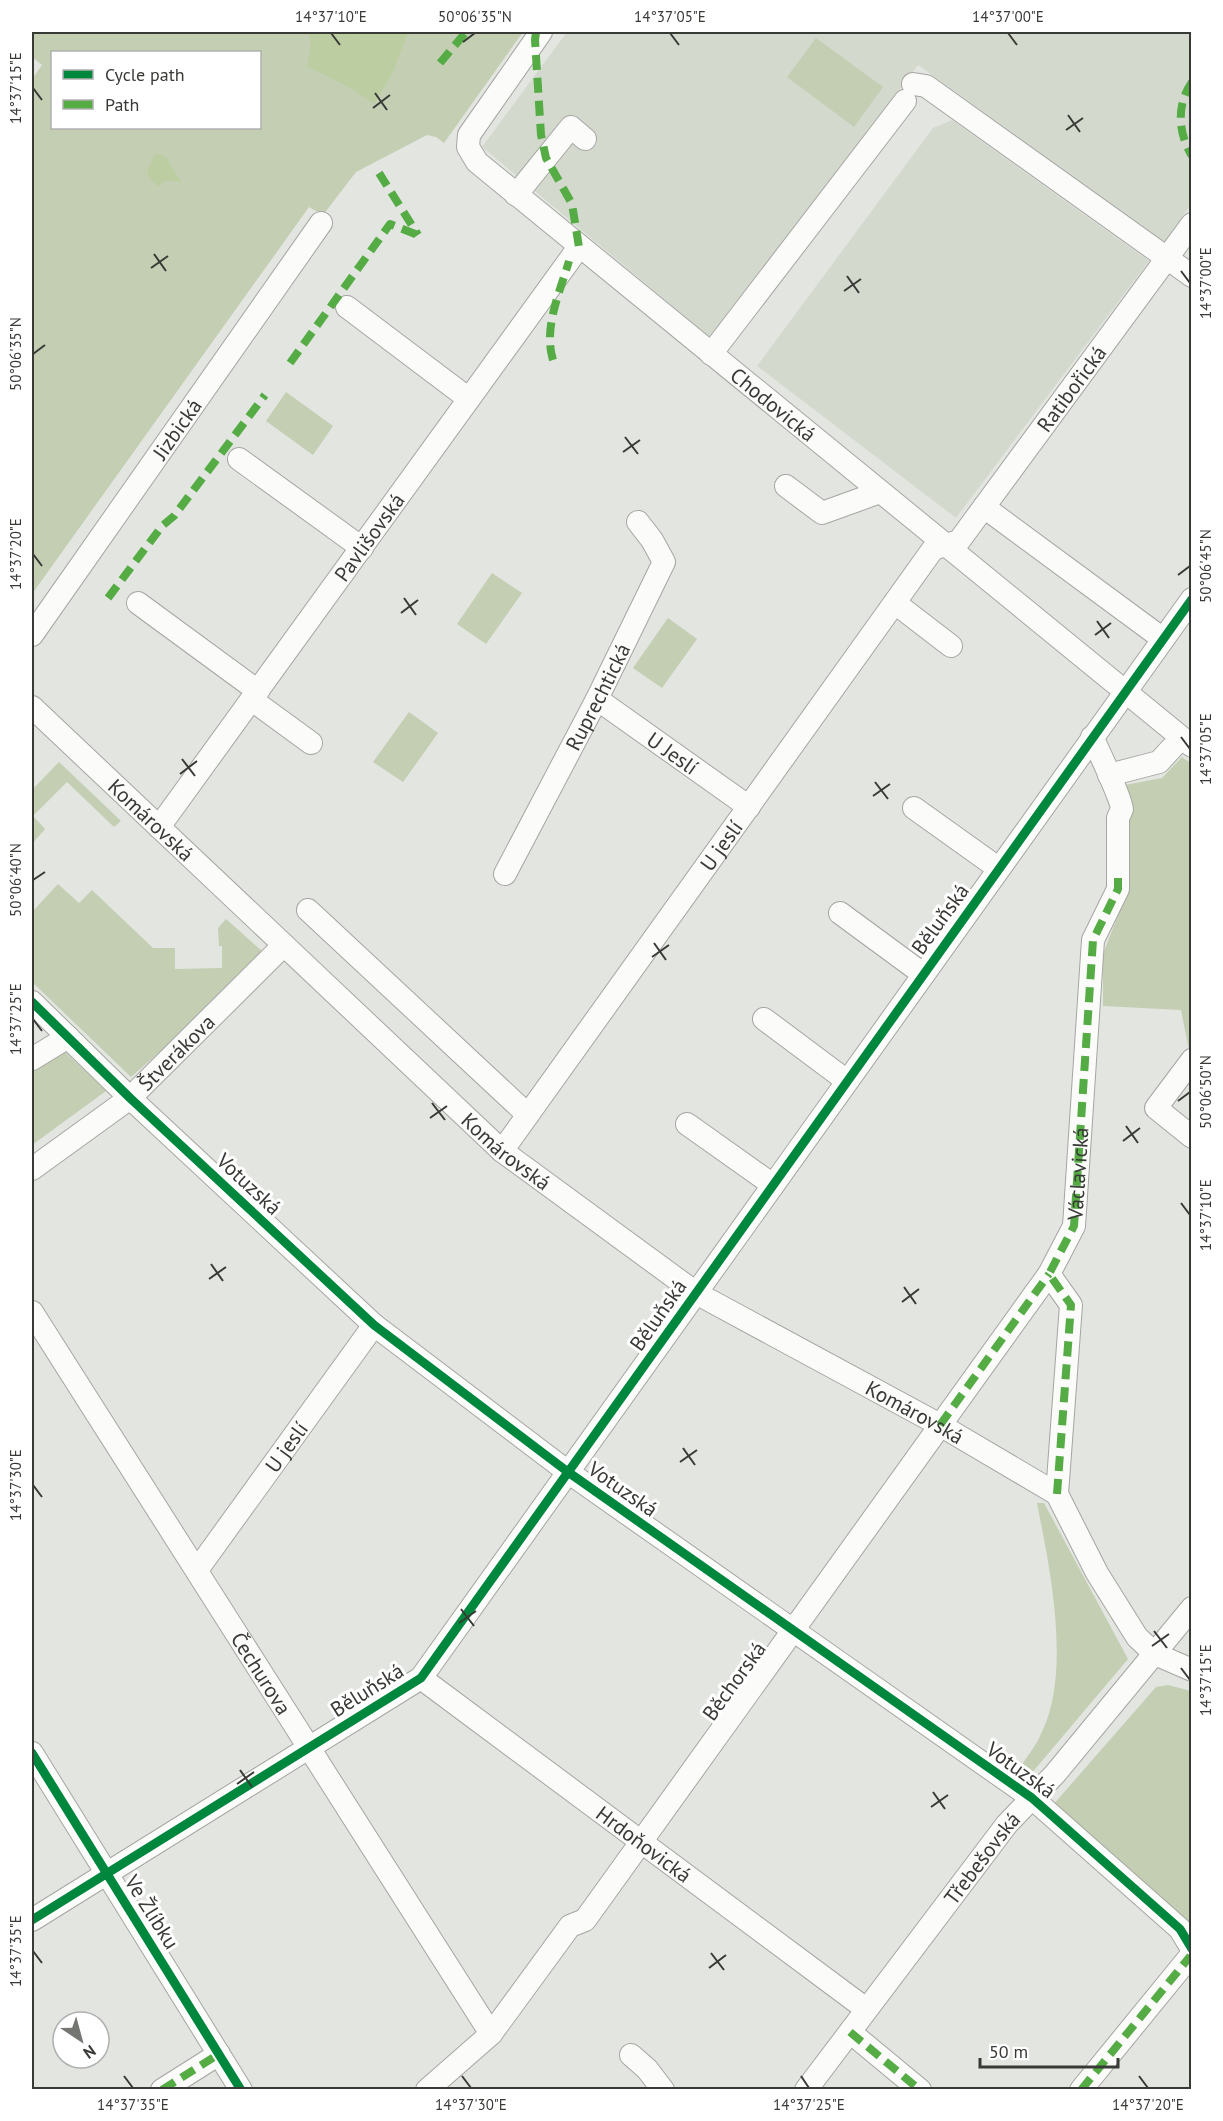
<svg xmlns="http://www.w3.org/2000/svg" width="1223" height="2121" viewBox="0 0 1223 2121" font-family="'PT Sans',sans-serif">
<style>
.built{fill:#d4d9ce}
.green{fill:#c3ceb3;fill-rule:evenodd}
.forest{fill:#bccea1}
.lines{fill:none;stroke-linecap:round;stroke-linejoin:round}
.minor-casing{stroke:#a5a6a3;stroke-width:24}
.minor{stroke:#fbfbfa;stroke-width:22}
.quiet{stroke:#55ac45;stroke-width:8;stroke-dasharray:15 8;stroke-linecap:butt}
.cycleway-casing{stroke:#fff;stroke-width:13}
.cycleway{stroke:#00873e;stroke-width:9}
.ticks{fill:none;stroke:#383a36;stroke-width:2}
.labels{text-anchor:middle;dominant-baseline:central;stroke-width:6;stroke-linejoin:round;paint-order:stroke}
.street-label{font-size:21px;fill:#383a36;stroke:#fff}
.neatline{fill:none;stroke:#383a36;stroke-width:2}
.ticks-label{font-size:15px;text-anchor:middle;fill:#383a36}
</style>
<rect width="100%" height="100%" fill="#e3e5e0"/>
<g class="built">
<path d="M 567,32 L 1191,32 L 1191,204 L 1165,243 L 918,65 L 712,339 L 482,147 Z"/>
<path d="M 952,120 L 1149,261 L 956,518 L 757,366 L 933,128 Z"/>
</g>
<g class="green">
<path d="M 32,32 L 523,32 L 444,143 L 436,137 L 427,135 L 356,172 L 323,215 L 309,207 L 32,594 L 32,79 L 42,65 L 32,57 ZM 52,52 L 260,52 L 260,128 L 52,128 Z"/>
<path d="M 816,38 L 883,87 L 854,127 L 787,77 Z"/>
<path d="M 286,392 L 333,426 L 313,455 L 266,421 Z"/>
<path d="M 492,573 L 522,593 L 486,644 L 457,624 Z"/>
<path d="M 668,618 L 697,639 L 662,688 L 633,668 Z"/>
<path d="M 409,712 L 438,733 L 403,782 L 373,762 Z"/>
<path d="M 1182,757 L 1192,764 L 1191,1047 L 1189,1050 L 1181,1010 L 1103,1006 L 1103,954 L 1124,900 L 1129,859 L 1120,786 L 1162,778 Z"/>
<path d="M 59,762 L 121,821 L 114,827 L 67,782 L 33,816 L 45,829 L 32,844 L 32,790 Z"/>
<path d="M 58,884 L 79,903 L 92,890 L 153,948 L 175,948 L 175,969 L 222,968 L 222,946 L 219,946 L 218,928 L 226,919 L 263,952 L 163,1049 L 131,1077 L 32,982 L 32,912 Z"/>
<path d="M 63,1050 L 106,1091 L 32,1145 L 32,1069 Z"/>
<path d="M 1037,1503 L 1044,1503 L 1128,1659 L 1025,1781 L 1016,1773 C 1024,1760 1035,1748 1041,1734 C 1072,1672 1050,1569 1037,1503 Z"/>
<path d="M 1168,1685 L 1191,1691 L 1191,1924 L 1053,1805 L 1156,1687 Z"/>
</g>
<g class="forest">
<path d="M 308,32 L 352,32 L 360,35 L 362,32 L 408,32 L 393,72 L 374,104 L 354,90 L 307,66 L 311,46 Z"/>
<path d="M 158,154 L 166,157 L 181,182 L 166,180 L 158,186 L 152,181 L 147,172 L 154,156 Z"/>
</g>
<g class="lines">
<g class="minor-casing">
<g id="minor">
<path id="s1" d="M 541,32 L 469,135 L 468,147 L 477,162 L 1192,746"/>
<path d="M 913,84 L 926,86 L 1192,276"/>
<path d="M 516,195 L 571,127 L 585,139"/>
<path d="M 347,307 L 469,399"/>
<path d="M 711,354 L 905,101"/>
<path d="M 239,459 L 362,548"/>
<path d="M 786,486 L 822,513 L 880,492"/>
<path d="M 984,507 L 1163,639"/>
<path d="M 138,603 L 258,691"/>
<path d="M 895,603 L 951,646"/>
<path id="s2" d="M 32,635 L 321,223"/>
<path id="s3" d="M 597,699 L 749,807"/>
<path d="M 252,700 L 311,743"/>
<path id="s4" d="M 32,707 L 502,1151 L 696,1293 L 940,1425 L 1057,1494"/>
<path d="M 1092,737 C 1097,747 1123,803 1122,809 C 1121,812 1119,815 1118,818 L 1118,889 L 1093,940 L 1074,1226 L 1049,1274 L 1071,1305 L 1057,1494 L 1097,1573 L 1137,1637 L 1155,1654 L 1192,1670"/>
<path d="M 1109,775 L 1159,762 L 1181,738"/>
<path d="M 914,808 L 998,868"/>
<path id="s5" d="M 159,827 L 579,247"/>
<path id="s6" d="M 505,874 L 597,699 L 664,562 L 652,540 L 638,522"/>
<path d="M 308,910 L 528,1115"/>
<path d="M 840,913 L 923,974"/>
<path d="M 32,1002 L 130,1098 L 374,1325 L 568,1472 L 1032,1798 L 1180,1929 L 1192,1949"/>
<path d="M 764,1019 L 847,1081"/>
<path d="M 32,1059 L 68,1037"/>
<path d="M 1192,1060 L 1156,1108 L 1192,1137"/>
<path d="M 687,1124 L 773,1185"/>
<path id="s7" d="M 502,1151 L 933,549 L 959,541 L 1192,224"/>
<path id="s8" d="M 32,1169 L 130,1098 L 284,945"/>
<path id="s9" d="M 32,1312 C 186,1552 337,1794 491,2034"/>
<path id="s10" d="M 197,1570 L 374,1325"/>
<path id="s11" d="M 421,1678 L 866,2009"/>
<path d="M 32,1753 L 241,2090"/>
<path d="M 32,1920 L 421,1678 L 1192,599"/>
<path d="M 850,2032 L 920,2090"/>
<path d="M 631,2055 L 647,2069 L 663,2090"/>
<path d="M 162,2090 L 219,2054"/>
<path d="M 427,2090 L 491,2034 L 570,1926 L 585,1920 L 1049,1274"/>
<path id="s12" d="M 806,2090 L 1007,1824 L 1055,1774 L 1192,1608"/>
<path d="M 1081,2090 L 1192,1954"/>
</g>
</g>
<use href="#minor" class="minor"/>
<g class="quiet">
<path d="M 536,32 L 535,40 L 541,135 L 546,158 L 572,204 L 579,247"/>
<path d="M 440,63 L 466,32"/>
<path d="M 1192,82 C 1176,105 1178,133 1192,156"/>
<path d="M 379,173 L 418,235"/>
<path d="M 553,360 C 543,328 560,292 569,261"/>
<path d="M 290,363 L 390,224 L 418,235"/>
<path d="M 108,598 L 162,526 L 174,516 L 265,395"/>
<path d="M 940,1425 L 1049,1274"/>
<path id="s13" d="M 1057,1494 L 1071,1305 L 1049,1274 L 1074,1226 L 1093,940 L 1118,889 L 1118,874"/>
<path d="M 850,2032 L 920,2090"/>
<path d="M 162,2090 L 219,2054"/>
<path d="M 1081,2090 L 1192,1954"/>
</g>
<g class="cycleway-casing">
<g id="cycleway">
<path d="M 32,1002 L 130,1098 L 374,1325 L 568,1472 L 1032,1798 L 1180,1929 L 1192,1949"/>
<path d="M 32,1753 L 241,2090"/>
<path d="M 32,1920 L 421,1678 L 1192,599"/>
</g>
</g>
<use href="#cycleway" class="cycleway"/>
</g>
<path class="ticks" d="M 331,33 L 340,45M 670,33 L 679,45M 1008,33 L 1017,45M 463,42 L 475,33M 33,88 L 42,100M 375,93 L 387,110M 373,108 L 390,95M 1068,115 L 1080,132M 1066,130 L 1083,118M 154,254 L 166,271M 151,268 L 168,256M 1181,271 L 1190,283M 847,276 L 859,293M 844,291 L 861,279M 33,354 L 45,345M 625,437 L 638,454M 623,452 L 640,440M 33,554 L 42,566M 1178,575 L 1190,566M 404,598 L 416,615M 401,613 L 418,600M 1097,621 L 1109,638M 1095,635 L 1111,623M 1181,737 L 1190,749M 182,759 L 195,776M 180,774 L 197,761M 875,782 L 888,799M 873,796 L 890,784M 33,880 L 45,872M 654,943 L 666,960M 652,957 L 669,945M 33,1019 L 42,1031M 1178,1101 L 1190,1092M 432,1103 L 445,1120M 430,1118 L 447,1106M 1126,1126 L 1138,1143M 1123,1141 L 1140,1128M 1181,1203 L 1190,1215M 211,1264 L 223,1281M 209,1279 L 226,1267M 904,1287 L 916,1304M 902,1302 L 919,1289M 683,1448 L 695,1465M 680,1462 L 697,1450M 33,1485 L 42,1497M 461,1609 L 474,1626M 459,1623 L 476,1611M 1154,1631 L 1167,1648M 1152,1646 L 1169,1634M 1181,1668 L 1190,1680M 240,1770 L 252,1787M 237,1784 L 254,1772M 933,1792 L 945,1809M 931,1807 L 948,1795M 33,1951 L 42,1963M 711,1953 L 724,1970M 709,1968 L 726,1955M 124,2076 L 133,2088M 462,2076 L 471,2088M 801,2076 L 809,2088M 1139,2076 L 1148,2088"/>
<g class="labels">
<g class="street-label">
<text stroke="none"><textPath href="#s7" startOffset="957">Ratibořická</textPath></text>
<text stroke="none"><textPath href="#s1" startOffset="538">Chodovická</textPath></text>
<text stroke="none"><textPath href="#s2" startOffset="252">Jizbická</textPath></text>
<text stroke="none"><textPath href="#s5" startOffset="358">Pavlišovská</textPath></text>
<text stroke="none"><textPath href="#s6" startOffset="200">Ruprechtická</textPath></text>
<text stroke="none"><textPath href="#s3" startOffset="93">U Jeslí</textPath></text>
<text stroke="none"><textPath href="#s4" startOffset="164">Komárovská</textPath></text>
<text stroke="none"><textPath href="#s7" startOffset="376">U jeslí</textPath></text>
<text transform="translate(940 919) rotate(-54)">Běluňská</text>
<text stroke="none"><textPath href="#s8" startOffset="186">Štverákova</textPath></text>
<text stroke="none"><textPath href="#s4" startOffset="650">Komárovská</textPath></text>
<text stroke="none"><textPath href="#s13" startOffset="334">Václavická</textPath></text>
<text transform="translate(249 1184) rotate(43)">Votuzská</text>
<text transform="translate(658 1315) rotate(-55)">Běluňská</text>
<text stroke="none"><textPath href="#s4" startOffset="1136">Komárovská</textPath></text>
<text stroke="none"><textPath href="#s10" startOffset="152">U jeslí</textPath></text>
<text transform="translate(623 1489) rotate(35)">Votuzská</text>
<text stroke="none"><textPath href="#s9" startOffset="428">Čechurova</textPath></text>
<text transform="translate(734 1681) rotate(-54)">Běchorská</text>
<text transform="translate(367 1690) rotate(-32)">Běluňská</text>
<text transform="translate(1021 1770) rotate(36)">Votuzská</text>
<text stroke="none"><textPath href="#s11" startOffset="278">Hrdoňovická</textPath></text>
<text stroke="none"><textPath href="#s12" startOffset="291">Třebešovská</textPath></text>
<text transform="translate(152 1912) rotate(58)">Ve Žlíbku</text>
</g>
</g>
<rect width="1223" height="2121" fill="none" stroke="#ffffff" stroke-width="66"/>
<rect x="51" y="51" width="210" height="78" fill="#ffffff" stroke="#afb0af" stroke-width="1.5"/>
<rect x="63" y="70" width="30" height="9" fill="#00873e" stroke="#afb0af" stroke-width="1.5"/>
<text x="105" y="81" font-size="18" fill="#383a36">Cycle path</text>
<rect x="63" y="100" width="30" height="9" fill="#55ac45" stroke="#afb0af" stroke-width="1.5"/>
<text x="105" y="111" font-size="18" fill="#383a36">Path</text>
<g transform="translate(81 2040) rotate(144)"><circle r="28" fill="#ffffff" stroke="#afb0af" stroke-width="1.5"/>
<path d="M0-4.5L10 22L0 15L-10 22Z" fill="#747672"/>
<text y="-9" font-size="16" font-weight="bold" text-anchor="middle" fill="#383a36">N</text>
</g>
<path d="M980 2058v9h138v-9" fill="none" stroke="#383a36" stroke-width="3"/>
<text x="989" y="2058" font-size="18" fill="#383a36" stroke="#ffffff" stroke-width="4.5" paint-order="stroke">50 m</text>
<rect x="33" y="33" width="1157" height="2055" class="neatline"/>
<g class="ticks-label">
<text x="331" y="22">14°37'10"E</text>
<text x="475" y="22">50°06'35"N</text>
<text x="670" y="22">14°37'05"E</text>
<text x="1008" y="22">14°37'00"E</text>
<text transform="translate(16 88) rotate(-90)" y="5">14°37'15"E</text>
<text transform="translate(1206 283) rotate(-90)" y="5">14°37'00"E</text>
<text transform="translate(16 354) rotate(-90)" y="5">50°06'35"N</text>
<text transform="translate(16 554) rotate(-90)" y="5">14°37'20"E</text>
<text transform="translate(1206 566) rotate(-90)" y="5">50°06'45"N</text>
<text transform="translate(1206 749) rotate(-90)" y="5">14°37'05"E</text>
<text transform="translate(16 880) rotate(-90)" y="5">50°06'40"N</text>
<text transform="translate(16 1019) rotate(-90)" y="5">14°37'25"E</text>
<text transform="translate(1206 1092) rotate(-90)" y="5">50°06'50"N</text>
<text transform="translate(1206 1215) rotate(-90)" y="5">14°37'10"E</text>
<text transform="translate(16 1485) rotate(-90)" y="5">14°37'30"E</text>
<text transform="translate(1206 1680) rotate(-90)" y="5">14°37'15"E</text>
<text transform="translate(16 1951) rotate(-90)" y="5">14°37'35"E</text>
<text x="133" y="2110">14°37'35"E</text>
<text x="471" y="2110">14°37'30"E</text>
<text x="809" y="2110">14°37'25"E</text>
<text x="1148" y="2110">14°37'20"E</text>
</g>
</svg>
